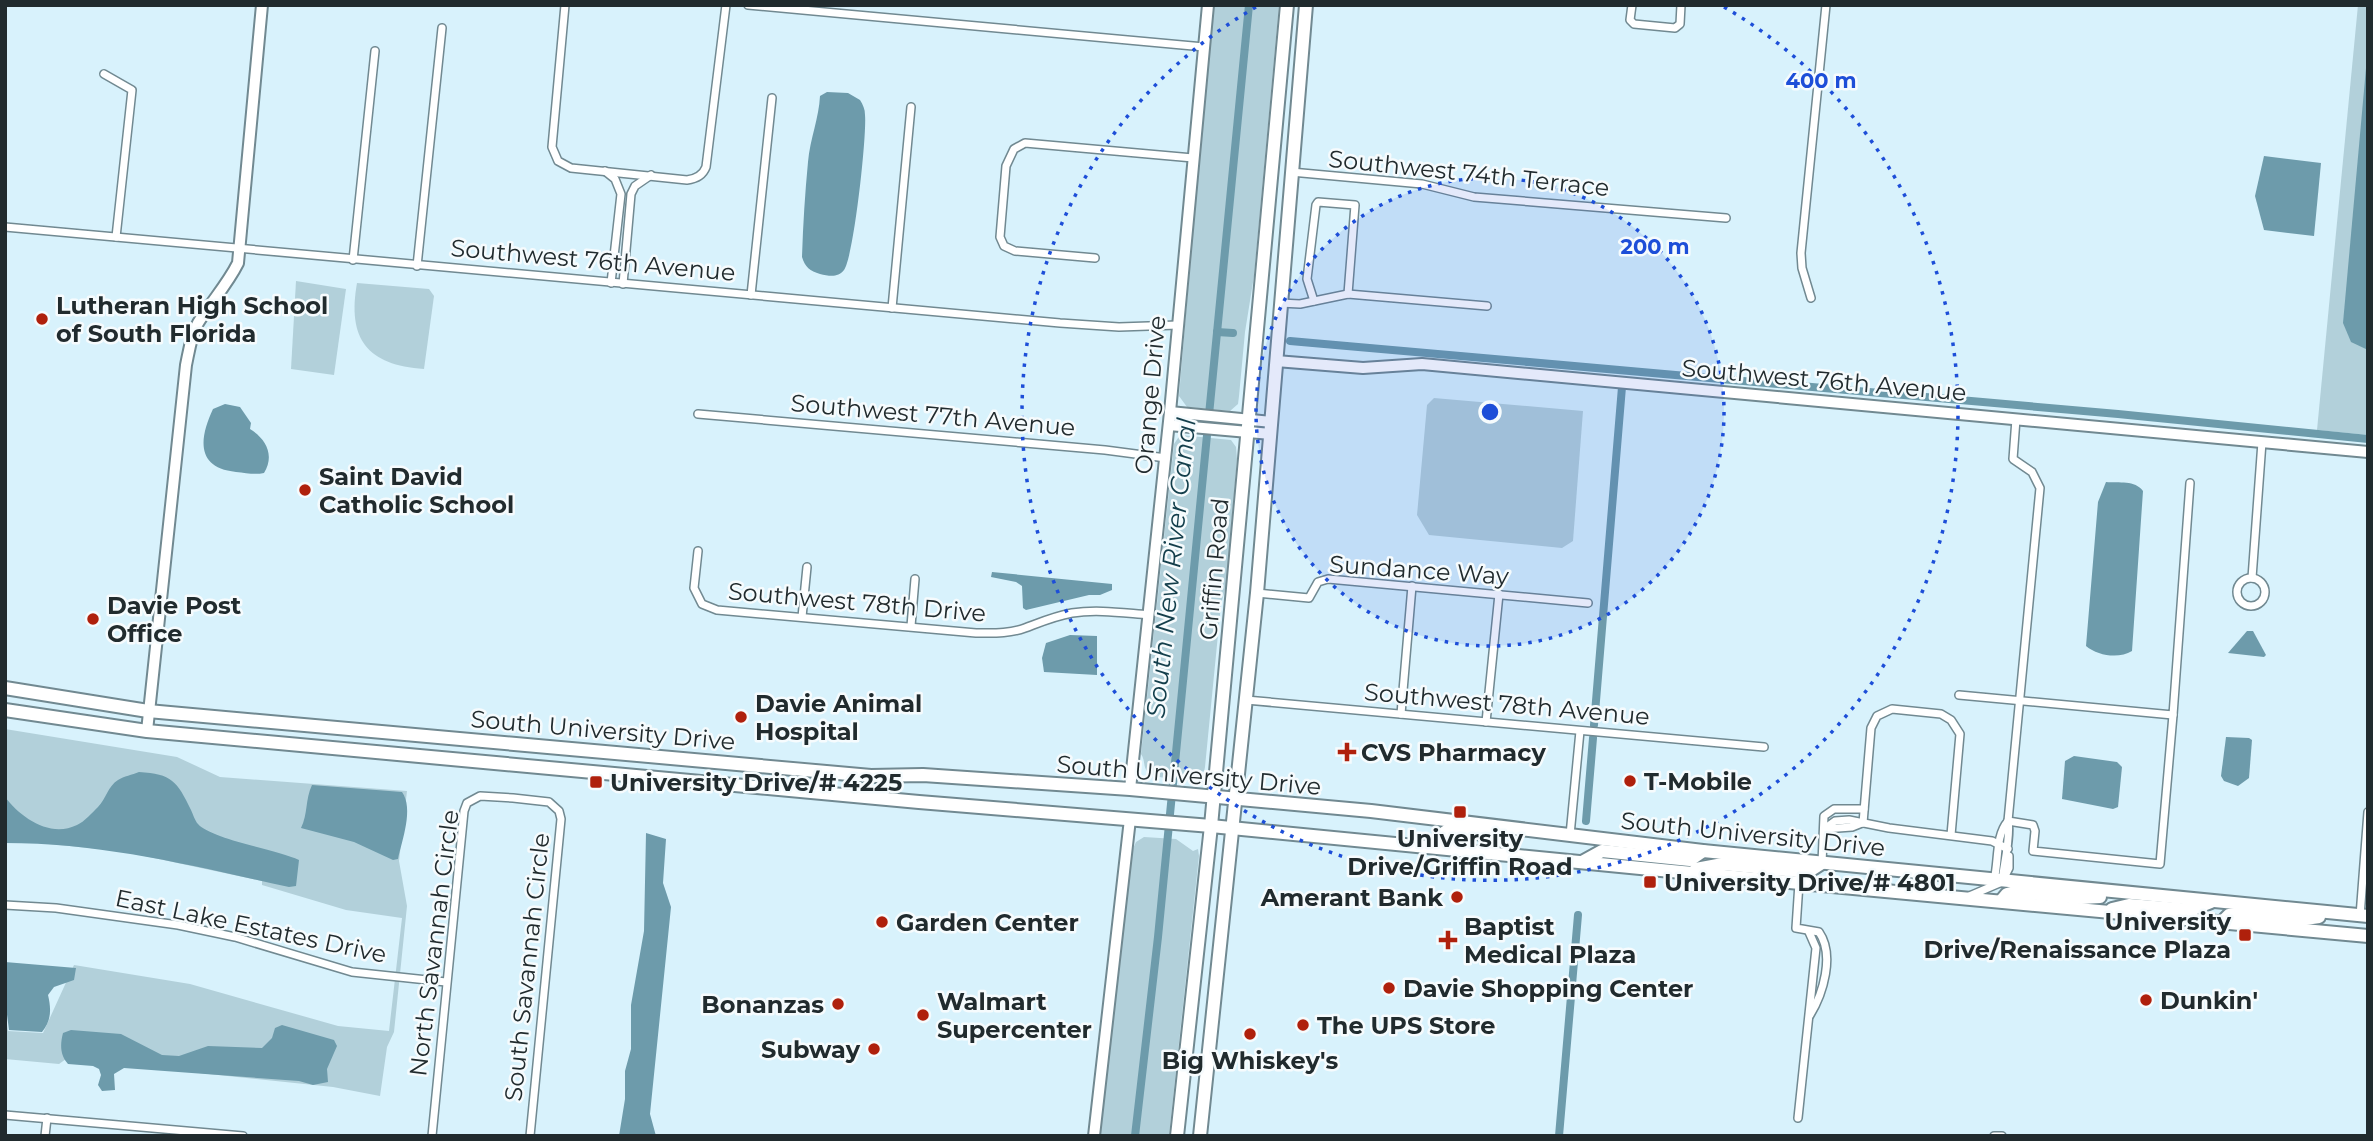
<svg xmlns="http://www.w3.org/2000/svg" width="2373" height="1141" viewBox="0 0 2373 1141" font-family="Montserrat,sans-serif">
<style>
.green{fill:#b2d0da}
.water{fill:#6d9bab}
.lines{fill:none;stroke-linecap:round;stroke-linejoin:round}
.canal{stroke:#6d9bab;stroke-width:8}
.street-casing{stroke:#718991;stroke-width:10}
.secondary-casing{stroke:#718991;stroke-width:14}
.primary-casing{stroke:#718991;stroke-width:16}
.street{stroke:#fff;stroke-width:7}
.secondary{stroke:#fff;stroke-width:10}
.primary{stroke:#fff;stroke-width:12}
.ring{fill:none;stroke:#1d4ed8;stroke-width:3.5;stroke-dasharray:3.5 7}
.poi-dot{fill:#af200c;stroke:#f6fbfd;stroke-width:2.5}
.labels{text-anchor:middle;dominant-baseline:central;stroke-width:5;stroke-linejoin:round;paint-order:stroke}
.street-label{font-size:24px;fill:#212b2e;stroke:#f6fbfd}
.poi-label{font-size:24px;font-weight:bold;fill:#212b2e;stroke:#f6fbfd;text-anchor:start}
.water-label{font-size:26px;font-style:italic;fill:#133e4b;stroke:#f6fbfd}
.centre{fill:#1d4ed8;stroke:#f6fbfd;stroke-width:3.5}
.ring-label{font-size:21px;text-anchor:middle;font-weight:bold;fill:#1d4ed8;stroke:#f6fbfd;stroke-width:5;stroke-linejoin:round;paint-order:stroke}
</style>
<rect width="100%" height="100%" fill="#d8f2fc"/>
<g class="green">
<path d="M 1212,5 L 1279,5 L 1254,276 L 1245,332 L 1239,396 L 1238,404 L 1230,411 L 1187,407 L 1179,396 Z"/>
<path d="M 2358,5 L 2368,5 L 2368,435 L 2317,430 Z"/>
<path d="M 296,281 L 346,289 L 334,375 L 291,369 Z"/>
<path d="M 357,283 L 429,289 L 434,296 L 424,369 C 367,365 347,339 357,283 Z"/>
<path d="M 1434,398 L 1583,411 L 1573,541 L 1562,548 L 1429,535 L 1417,515 L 1427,405 Z"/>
<path d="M 1180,435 L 1231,440 L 1236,447 L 1237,459 L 1226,586 L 1221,604 L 1205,767 L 1204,772 L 1196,769 C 1185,782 1165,780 1150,774 C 1142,768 1146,761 1141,754 L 1174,444 Z"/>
<path d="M 5,729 L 177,757 L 220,777 L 407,791 L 399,861 L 407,906 L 394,1032 L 387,1047 L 380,1096 L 333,1087 L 66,1059 L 59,1064 L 5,1059 L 5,1013 L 8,1031 L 43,1033 L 74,965 L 190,984 L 338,1026 L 389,1031 L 402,918 L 346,910 L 262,885 L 262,881 L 121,851 L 38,843 L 5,843 Z"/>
<path d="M 1144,837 L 1176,839 L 1193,851 L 1198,849 L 1199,856 L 1169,1136 L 1097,1136 L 1131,853 L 1136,842 Z"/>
</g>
<g class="water">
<path d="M 2368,46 L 2368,350 L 2351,342 L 2343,323 Z"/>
<path d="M 827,92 L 848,93 L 860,100 C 863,105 865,109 865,115 C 867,135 854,256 844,270 C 838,278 829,276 820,274 C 810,271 805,267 802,257 C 803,225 805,193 808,162 C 810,139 819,118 820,96 Z"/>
<path d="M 2264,156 L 2321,163 L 2314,236 L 2264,230 L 2255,196 Z"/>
<path d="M 225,404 L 240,407 L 251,423 L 250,429 C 266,439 275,455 264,473 C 255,475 246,473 236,472 C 196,468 199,439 213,409 Z"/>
<path d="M 2106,482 C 2119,483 2135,480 2143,491 L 2132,651 C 2119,659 2098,656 2086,646 L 2098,502 Z"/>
<path d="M 992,572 L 1112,584 L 1112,590 L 1100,595 L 1089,595 L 1026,610 L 1023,608 L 1022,586 L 1016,582 L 991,577 Z"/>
<path d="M 2247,631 L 2253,631 L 2266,655 L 2264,657 L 2228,653 Z"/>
<path d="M 1070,635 L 1097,636 L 1097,675 L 1044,672 L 1042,658 L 1046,643 Z"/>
<path d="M 2226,737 L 2249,738 L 2252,740 L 2249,778 L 2238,786 L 2224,781 L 2221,776 Z"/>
<path d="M 2074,756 L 2117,762 L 2122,767 L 2118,807 L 2113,809 L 2062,799 L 2065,761 Z"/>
<path d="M 139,772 C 172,774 177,781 191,810 C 193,814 195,821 198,824 C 211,839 277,850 299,860 L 296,886 L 289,887 C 193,866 104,843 5,843 L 5,797 C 21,818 50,838 77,825 C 84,822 93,812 98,807 C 106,799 108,786 118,780 C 124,776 132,775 139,772 Z"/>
<path d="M 312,785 L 402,792 C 414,809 402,840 398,859 L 393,860 L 354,842 L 301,828 C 308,814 305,800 312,785 Z"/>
<path d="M 646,833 L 666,839 L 663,883 L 671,907 L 650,1114 L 656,1136 L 619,1136 L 625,1099 L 625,1071 L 631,1049 L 631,1005 L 644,931 Z"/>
<path d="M 5,962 L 76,968 L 74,980 L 54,987 L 48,995 C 51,1008 52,1020 42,1032 L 9,1030 L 5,999 Z"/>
<path d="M 282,1025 L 334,1040 L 337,1046 L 327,1069 L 328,1082 L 313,1085 L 299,1081 L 124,1068 L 114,1074 L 115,1090 L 102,1091 L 98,1085 L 101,1075 L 99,1069 L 93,1066 L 68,1064 C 60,1055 60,1045 63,1033 L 71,1030 L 121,1034 L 162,1055 L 179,1056 L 208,1046 L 262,1048 L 272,1038 L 275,1028 Z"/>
</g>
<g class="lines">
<g class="canal">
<path d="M 1217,332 L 1233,333"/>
<path d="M 1290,341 L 2118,414 L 2368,439"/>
<path d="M 1594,725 L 1622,387"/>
<path d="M 1586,821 L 1593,738"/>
<path d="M 1135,1136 L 1158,937 L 1249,5"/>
<path d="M 1559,1136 L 1578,915"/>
</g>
<g class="street-casing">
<g id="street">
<path d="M 565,5 L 552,147 L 558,161 L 571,168 L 687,180 C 695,179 703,175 706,167 L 726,5"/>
<path d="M 748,5 L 1204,47"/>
<path d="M 1632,5 L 1630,20 L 1634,24 L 1675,28 L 1680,24 L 1681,5"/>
<path d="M 104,74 L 132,90 L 116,237"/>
<path d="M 605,171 L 615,179 L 621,194 L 611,283"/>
<path d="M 1291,172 L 1422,184 L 1474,197 L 1726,218"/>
<path d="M 5,227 L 1060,323 L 1119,327 L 1178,325"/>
<path d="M 1095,258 L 1015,251 L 1004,246 L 1000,237 L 1006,166 L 1014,149 L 1025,143 L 1193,158"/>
<path d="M 353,260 L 375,51"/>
<path d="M 417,266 L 442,28"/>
<path d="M 623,284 L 631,194 L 635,186 L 651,175"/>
<path d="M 751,295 L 772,98"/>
<path d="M 1811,298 L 1802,268 L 1801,253 L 1826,5"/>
<path d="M 1314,301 L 1307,279 L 1316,205 L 1318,202 L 1355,205 L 1348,294"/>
<path d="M 1280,303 L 1300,304 L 1348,294 L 1487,306"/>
<path d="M 892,308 L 911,107"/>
<path d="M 698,414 L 1105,450 L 1166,458"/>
<path d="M 698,551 L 694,588 L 702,604 L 717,610 L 976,633 C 992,633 1009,634 1025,628 C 1041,622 1055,616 1072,613 C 1098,609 1123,613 1149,615"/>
<path d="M 2252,578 L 2262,442"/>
<circle cx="2251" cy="592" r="14"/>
<path d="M 1257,593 L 1309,598 L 1318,582 L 1328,579 L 1588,603"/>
<path d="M 802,617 L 807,567"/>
<path d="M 911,626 L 915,579"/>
<path d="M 1959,695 L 2173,715 L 2190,483"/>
<path d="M 1246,700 L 1764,747"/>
<path d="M 1401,714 L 1412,586"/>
<path d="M 1486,722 L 1499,594"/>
<path d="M 2008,821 L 2033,825 L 2035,831 L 2033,851 L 2160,864 L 2173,715"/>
<path d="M 1863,823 L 1871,728 L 1877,716 L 1892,709 L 1941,714 L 1951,720 L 1960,734 L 1951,835"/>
<path d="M 1824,829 L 1835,821 L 1849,820 L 1889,828 L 1992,841 L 2008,849"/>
<path d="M 1824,829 L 1852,827 L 1862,823"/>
<path d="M 1570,835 L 1580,731"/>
<path d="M 1822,863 L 1824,816 L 1834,809 L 1864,809"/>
<path d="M 1994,880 C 1999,861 1995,836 2008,821"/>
<path d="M 2002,881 C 2004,864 2011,835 2008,821 L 2040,488 L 2032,472 L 2013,459 L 2016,419"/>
<path d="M 1799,883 L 1796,928 L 1819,932 C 1835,955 1823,994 1810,1015"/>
<path d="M 1967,897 L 2002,882 L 2009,868 L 2009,856"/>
<path d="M 5,905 L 56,908 L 178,925 L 235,937 L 352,972 L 446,982"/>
<path d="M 2360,916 L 2368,812"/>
<path d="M 5,1115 L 243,1136"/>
<path d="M 1798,1118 L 1816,948 L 1809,932"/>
<path d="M 45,1136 L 47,1118"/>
<path d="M 432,1136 L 464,811 L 467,803 L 480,796 L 513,798 L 549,802 L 559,811 L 561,819 L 530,1136"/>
<path d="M 1994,1136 L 2002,1136"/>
</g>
</g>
<g class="secondary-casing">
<g id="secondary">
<path d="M 1276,361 L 1363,368 L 1422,364 L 2368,452"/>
<path d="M 1170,412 L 1272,422"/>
<path d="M 1169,425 L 1271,434"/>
<path d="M 147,731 L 186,365 C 189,351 191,335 198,323 C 211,302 227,285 238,263 L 262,5"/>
<path d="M 1130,789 L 1170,412 L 1208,5"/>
<path d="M 1094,1136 L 1130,819"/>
</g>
</g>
<g class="primary-casing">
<g id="primary">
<path d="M 5,688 L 148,711 L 871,776 L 923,775 L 1130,789 L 1371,811 L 1703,851 L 2368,916"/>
<path d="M 5,710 L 147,731 L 919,802 L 1211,826 L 1671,871 L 2368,936"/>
<path d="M 1439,848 L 1442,834 L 1448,830 L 1494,835"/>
<path d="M 1582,862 L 1602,851 L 1690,860 L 1703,851"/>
<path d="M 1696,869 L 1723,864 L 1808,872 L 1822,863"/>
<path d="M 2001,901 L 2007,894 L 2015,892 L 2081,898 L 2100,897"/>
<path d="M 2112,909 L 2129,905 L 2191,910 L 2211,902"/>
<path d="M 2222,922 L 2229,915 L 2236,914 L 2305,919 L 2319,917"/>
<path d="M 1177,1136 L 1211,826 L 1287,5"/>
<path d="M 1200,1136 L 1257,593 L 1306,5"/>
</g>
</g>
<use href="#street" class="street"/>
<use href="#secondary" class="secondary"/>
<use href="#primary" class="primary"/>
</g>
<circle cx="1490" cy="412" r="234" fill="#1d4ed8" fill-opacity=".12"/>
<g class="ring">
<circle cx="1490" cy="412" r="234"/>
<path d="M1724 7A468 468 0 1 1 1256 7"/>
</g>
<g class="poi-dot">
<circle cx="42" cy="319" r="7"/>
<circle cx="305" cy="490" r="7"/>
<circle cx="93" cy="619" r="7"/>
<circle cx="741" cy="717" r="7"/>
<path d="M1343.5 741.5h7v7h7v7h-7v7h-7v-7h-7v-7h7z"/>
<circle cx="1630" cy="781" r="7"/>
<rect x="589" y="775" width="14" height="14" rx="3.5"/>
<rect x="1453" y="805" width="14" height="14" rx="3.5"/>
<rect x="1643" y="875" width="14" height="14" rx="3.5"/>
<circle cx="1457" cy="897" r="7"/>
<circle cx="882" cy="922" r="7"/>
<rect x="2238" y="928" width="14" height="14" rx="3.5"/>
<path d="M1444.5 929.5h7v7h7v7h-7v7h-7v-7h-7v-7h7z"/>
<circle cx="1389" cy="988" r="7"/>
<circle cx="2146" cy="1000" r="7"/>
<circle cx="838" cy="1004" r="7"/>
<circle cx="923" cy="1015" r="7"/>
<circle cx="1303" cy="1025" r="7"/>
<circle cx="1250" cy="1034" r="7"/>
<circle cx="874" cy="1049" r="7"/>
</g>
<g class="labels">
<g class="street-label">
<text transform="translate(1469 173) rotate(6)">Southwest 74th Terrace</text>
<text transform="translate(593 260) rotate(5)">Southwest 76th Avenue</text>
<text transform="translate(1824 380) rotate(5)">Southwest 76th Avenue</text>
<text transform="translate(1150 395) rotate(-85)">Orange Drive</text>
<text transform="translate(933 415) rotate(5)">Southwest 77th Avenue</text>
<text transform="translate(1214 569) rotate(-85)">Griffin Road</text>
<text transform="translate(1419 570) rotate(4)">Sundance Way</text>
<text transform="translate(857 602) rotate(5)">Southwest 78th Drive</text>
<text transform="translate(1507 704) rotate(5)">Southwest 78th Avenue</text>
<text transform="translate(603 730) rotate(5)">South University Drive</text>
<text transform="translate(1189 775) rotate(5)">South University Drive</text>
<text transform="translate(1753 834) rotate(6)">South University Drive</text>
<text transform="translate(251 926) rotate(12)">East Lake Estates Drive</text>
<text transform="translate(434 943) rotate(-83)">North Savannah Circle</text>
<text transform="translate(527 967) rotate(-84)">South Savannah Circle</text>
</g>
<g class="poi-label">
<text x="56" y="305">Lutheran High School<tspan x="56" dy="28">of South Florida</tspan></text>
<text x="319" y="476">Saint David<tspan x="319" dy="28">Catholic School</tspan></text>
<text x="107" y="605">Davie Post<tspan x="107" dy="28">Office</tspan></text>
<text x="755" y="703">Davie Animal<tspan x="755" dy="28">Hospital</tspan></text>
<text x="1361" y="752">CVS Pharmacy</text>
<text x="1644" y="781">T-Mobile</text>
<text x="610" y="782">University Drive/# 4225</text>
<text x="1460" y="838" text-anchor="middle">University<tspan x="1460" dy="28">Drive/Griffin Road</tspan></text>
<text x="1664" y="882">University Drive/# 4801</text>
<text x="1443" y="897" text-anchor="end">Amerant Bank</text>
<text x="2231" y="921" text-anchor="end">University<tspan x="2231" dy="28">Drive/Renaissance Plaza</tspan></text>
<text x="896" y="922">Garden Center</text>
<text x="1464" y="926">Baptist<tspan x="1464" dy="28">Medical Plaza</tspan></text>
<text x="1403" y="988">Davie Shopping Center</text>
<text x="2160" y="1000">Dunkin'</text>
<text x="937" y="1001">Walmart<tspan x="937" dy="28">Supercenter</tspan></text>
<text x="824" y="1004" text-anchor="end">Bonanzas</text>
<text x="1317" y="1025">The UPS Store</text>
<text x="860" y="1049" text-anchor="end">Subway</text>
<text x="1250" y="1060" text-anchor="middle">Big Whiskey's</text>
</g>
<g class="water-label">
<text transform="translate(1171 568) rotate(-84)">South New River Canal</text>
</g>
</g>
<circle cx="1490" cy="412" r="10" class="centre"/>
<g class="ring-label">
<text x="1821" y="88">400 m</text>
<text x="1655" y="254">200 m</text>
</g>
<rect width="2373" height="1141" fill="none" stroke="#212b2e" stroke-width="14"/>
</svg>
